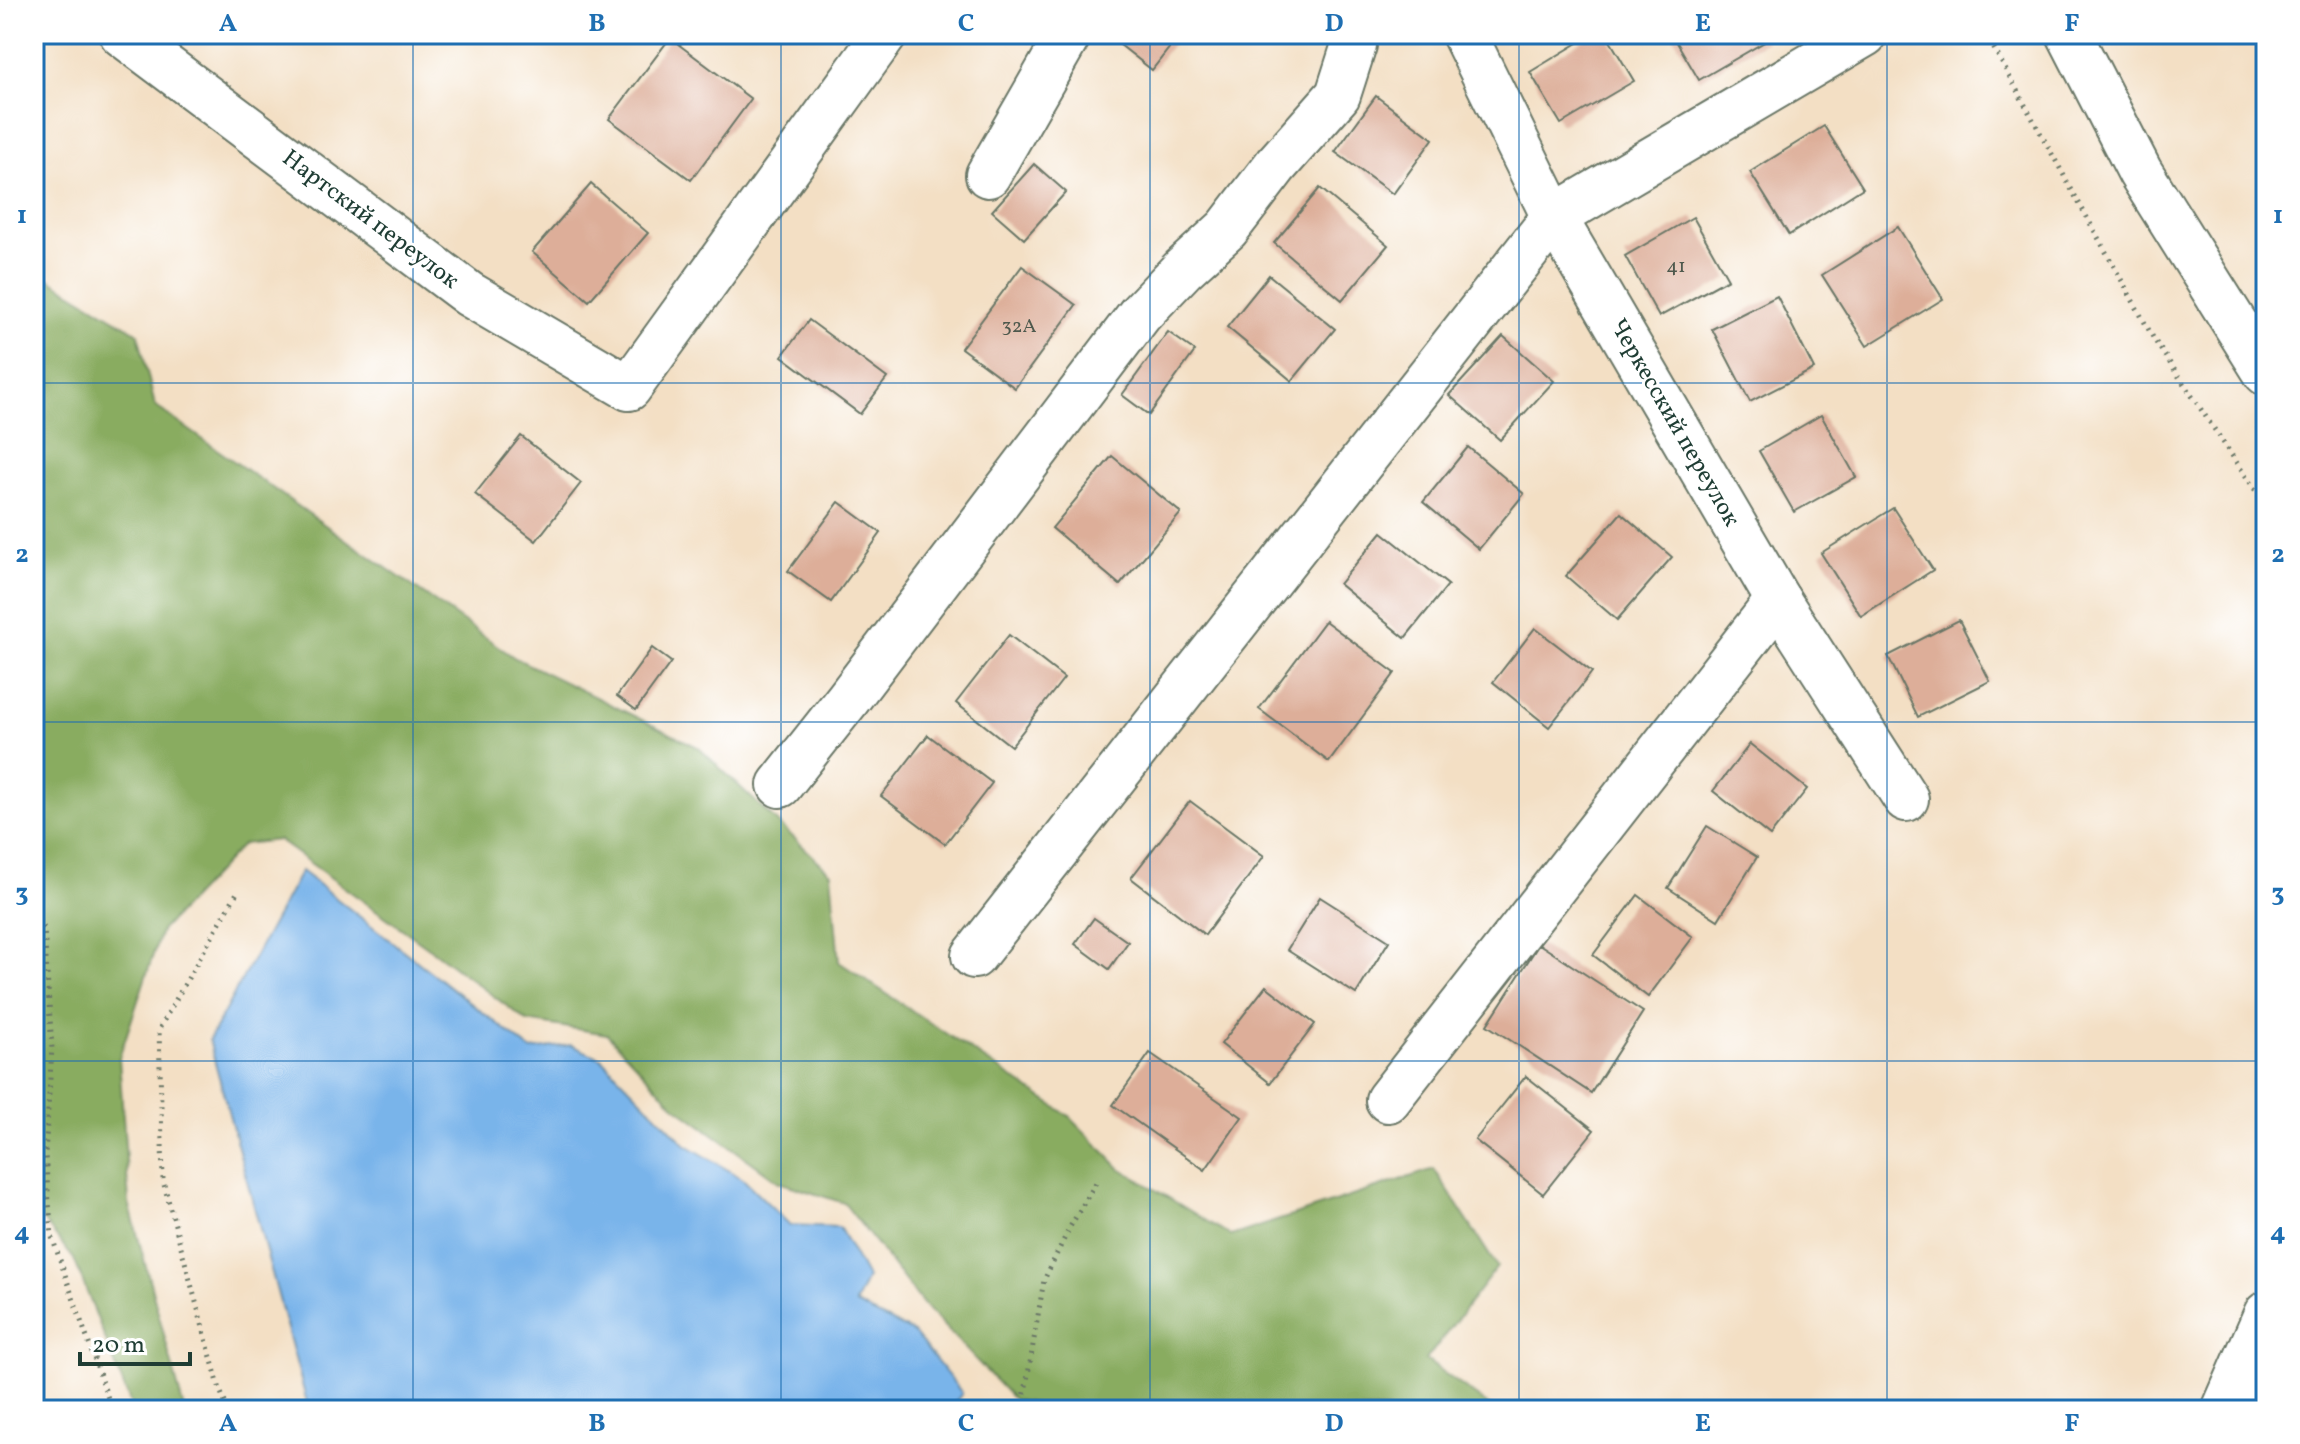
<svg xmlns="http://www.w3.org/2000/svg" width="2300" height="1444" viewBox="0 0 2300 1444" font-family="Vollkorn,serif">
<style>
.forest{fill:#89ac61;stroke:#54744a;stroke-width:2}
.water{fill:#79b4ea;stroke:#4c788f;stroke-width:2}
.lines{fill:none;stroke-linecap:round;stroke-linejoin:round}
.stream{stroke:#79b4ea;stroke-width:11}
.building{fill:#ddae99}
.minor-casing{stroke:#697666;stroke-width:48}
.major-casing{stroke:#697666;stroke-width:48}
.path{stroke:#697666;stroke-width:5;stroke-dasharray:2 6;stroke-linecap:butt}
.minor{stroke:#fff;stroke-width:44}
.major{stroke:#fff;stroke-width:44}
.grid{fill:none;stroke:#1f6fb2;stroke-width:2;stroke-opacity:0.55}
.labels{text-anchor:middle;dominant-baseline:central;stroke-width:6;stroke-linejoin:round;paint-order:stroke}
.number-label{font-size:20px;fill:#4e594d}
.street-label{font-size:24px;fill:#1f3d34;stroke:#fff}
.neatline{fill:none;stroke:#1f6fb2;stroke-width:3}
.grid-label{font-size:26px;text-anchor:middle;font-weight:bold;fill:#1f6fb2}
</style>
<rect width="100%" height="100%" fill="#fff"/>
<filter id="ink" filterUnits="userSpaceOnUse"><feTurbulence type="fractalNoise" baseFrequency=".0125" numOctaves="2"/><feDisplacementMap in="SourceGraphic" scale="16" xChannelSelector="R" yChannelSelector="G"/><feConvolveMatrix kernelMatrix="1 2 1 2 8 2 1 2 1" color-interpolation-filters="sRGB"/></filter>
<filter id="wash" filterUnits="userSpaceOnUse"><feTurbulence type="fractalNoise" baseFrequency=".006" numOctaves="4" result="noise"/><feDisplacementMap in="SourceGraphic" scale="32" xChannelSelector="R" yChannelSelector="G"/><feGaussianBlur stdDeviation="1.8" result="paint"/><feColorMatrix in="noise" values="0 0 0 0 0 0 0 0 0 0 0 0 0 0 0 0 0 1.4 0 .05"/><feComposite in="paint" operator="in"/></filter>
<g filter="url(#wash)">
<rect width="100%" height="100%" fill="#f3dfc4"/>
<path class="forest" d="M 34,270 L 138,333 L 155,406 L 515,658 L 698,747 L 831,873 L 839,962 L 1069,1116 L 1120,1168 L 1231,1236 L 1434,1169 L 1497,1267 L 1426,1360 L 1495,1410 L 1066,1410 L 1014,1400 L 924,1305 L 844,1203 L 779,1182 L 675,1106 L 607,1034 L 527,1021 L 429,948 L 278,840 L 243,844 L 161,931 L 119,1058 L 129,1203 L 184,1410 L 133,1410 L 74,1259 L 34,1209 Z"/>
<path class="water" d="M 301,871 L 531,1050 L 571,1045 L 601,1058 L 685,1144 L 743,1179 L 790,1225 L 839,1227 L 867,1278 L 855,1304 L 914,1333 L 962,1393 L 950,1410 L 309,1410 L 209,1040 Z"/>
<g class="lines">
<path class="stream" d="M 2263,34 L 2266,39"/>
</g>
<g id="blocks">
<g class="building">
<path d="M 1127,34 L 1173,34 L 1177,38 L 1152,70 L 1119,44 Z"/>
<path d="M 1593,34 L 1606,34 L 1634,81 L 1561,124 L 1530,72 Z"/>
<path d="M 1672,34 L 1763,34 L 1766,41 L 1699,80 Z"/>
<path d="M 670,38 L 751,99 L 691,180 L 609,119 Z"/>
<path d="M 1376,96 L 1433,139 L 1393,194 L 1335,152 Z"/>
<path d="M 1824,126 L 1863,188 L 1789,235 L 1750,172 Z"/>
<path d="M 1034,164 L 1066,192 L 1024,239 L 992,211 Z"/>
<path d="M 591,184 L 648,233 L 589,301 L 532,252 Z"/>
<path d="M 1320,188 L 1388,245 L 1342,300 L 1274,243 Z"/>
<path d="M 1693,217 L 1728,279 L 1659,317 L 1625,256 Z"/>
<path d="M 1898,227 L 1943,299 L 1867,346 L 1822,275 Z"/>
<path d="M 1022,266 L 1076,305 L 1015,388 L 961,348 Z"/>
<path d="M 1269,275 L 1335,329 L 1292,381 L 1227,327 Z"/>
<path d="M 1777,296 L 1814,369 L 1750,402 L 1712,329 Z"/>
<path d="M 809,320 L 887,378 L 860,414 L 782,356 Z"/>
<path d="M 1168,332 L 1195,351 L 1149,415 L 1122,395 Z"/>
<path d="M 1503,336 L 1554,381 L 1500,440 L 1449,395 Z"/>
<path d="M 1821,415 L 1856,477 L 1794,512 L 1759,451 Z"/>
<path d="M 521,436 L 581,483 L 536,541 L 475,494 Z"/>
<path d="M 1468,447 L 1524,494 L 1479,549 L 1423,502 Z"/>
<path d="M 1112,456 L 1181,513 L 1120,585 L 1052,528 Z"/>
<path d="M 839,502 L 881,533 L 831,602 L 788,571 Z"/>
<path d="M 1893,508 L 1933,570 L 1861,616 L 1821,553 Z"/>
<path d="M 1621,513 L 1672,557 L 1617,620 L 1566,576 Z"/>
<path d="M 1382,532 L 1448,585 L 1405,638 L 1339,584 Z"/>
<path d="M 1959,620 L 1990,681 L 1918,717 L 1888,656 Z"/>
<path d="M 1325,621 L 1395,673 L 1329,762 L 1259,709 Z"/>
<path d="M 1535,628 L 1592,672 L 1549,727 L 1493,682 Z"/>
<path d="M 1009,635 L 1064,678 L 1011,746 L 956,703 Z"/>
<path d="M 652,648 L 671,662 L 636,710 L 617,696 Z"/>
<path d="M 928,735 L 992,783 L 945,844 L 881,796 Z"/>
<path d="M 1750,744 L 1807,789 L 1770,836 L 1713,791 Z"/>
<path d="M 1190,801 L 1264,856 L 1205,935 L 1131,878 Z"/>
<path d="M 1707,826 L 1757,857 L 1718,920 L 1668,888 Z"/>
<path d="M 1638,895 L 1693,937 L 1648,997 L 1593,955 Z"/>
<path d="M 1320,897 L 1389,941 L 1356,994 L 1287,950 Z"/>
<path d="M 1094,918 L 1128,942 L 1109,969 L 1075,944 Z"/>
<path d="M 1539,944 L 1643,1012 L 1591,1093 L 1487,1025 Z"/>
<path d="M 1266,986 L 1315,1024 L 1270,1083 L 1221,1044 Z"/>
<path d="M 1150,1053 L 1242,1117 L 1205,1170 L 1113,1105 Z"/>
<path d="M 1526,1076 L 1594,1130 L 1543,1194 L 1475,1140 Z"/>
</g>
</g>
</g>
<g filter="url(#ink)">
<use href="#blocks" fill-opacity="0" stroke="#697666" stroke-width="2"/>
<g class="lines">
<g class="minor-casing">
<g id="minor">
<path d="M 122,34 L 469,294 L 629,388 L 885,34"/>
<path d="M 1464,34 L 1554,217 L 1778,600 L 1906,799"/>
<path d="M 2069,34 L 2140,172 L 2266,373"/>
<path d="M 988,175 L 1069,34"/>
<path d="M 780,785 L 848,699 L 1140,314 L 1183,269 L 1227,229 L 1276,165 L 1338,95 L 1354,45 L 1355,34"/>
<path d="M 974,956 L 1554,217 L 1865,34"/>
<path d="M 1388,1100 L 1778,600"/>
</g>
</g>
<g class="major-casing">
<path id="major" d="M 2224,1410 L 2266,1314"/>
</g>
<g class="path">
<path d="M 1986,34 L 2155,341 L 2266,506"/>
<path d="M 34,913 L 44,928 L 52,1048 L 45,1155 L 52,1237 L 112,1410"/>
<path d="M 228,1410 L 220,1390 L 163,1181 L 159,1029 L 238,891"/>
<path d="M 1022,1410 L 1044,1280 L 1070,1227 L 1098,1179"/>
</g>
<use href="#minor" class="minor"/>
<use href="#major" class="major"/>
</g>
</g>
<path class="grid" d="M 413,34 L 413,1410M 781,34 L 781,1410M 1150,34 L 1150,1410M 1519,34 L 1519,1410M 1887,34 L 1887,1410M 34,383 L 2266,383M 34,722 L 2266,722M 34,1061 L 2266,1061"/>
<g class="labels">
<g class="number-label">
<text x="1676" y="267">41</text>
<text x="1019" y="327">32А</text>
</g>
<g class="street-label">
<text transform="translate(370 220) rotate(37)">Нартский переулок</text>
<text transform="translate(1674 423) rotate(60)">Черкесский переулок</text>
</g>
</g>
<rect width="2300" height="1444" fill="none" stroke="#fff" stroke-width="88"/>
<path d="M80 1352v12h110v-12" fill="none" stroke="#1f3d34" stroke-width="4"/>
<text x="92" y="1352" font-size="24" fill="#1f3d34" stroke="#ffffff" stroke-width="6" paint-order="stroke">20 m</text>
<rect x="44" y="44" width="2212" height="1356" class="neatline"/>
<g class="grid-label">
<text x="228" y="31">A</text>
<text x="597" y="31">B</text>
<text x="966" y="31">C</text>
<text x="1334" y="31">D</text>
<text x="1703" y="31">E</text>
<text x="2072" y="31">F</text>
<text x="22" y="223">1</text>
<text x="2278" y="223">1</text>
<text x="22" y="562">2</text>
<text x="2278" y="562">2</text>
<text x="22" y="901">3</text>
<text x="2278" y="901">3</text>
<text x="22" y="1240">4</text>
<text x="2278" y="1240">4</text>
<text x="228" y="1431">A</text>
<text x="597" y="1431">B</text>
<text x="966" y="1431">C</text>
<text x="1334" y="1431">D</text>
<text x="1703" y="1431">E</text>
<text x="2072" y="1431">F</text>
</g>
</svg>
